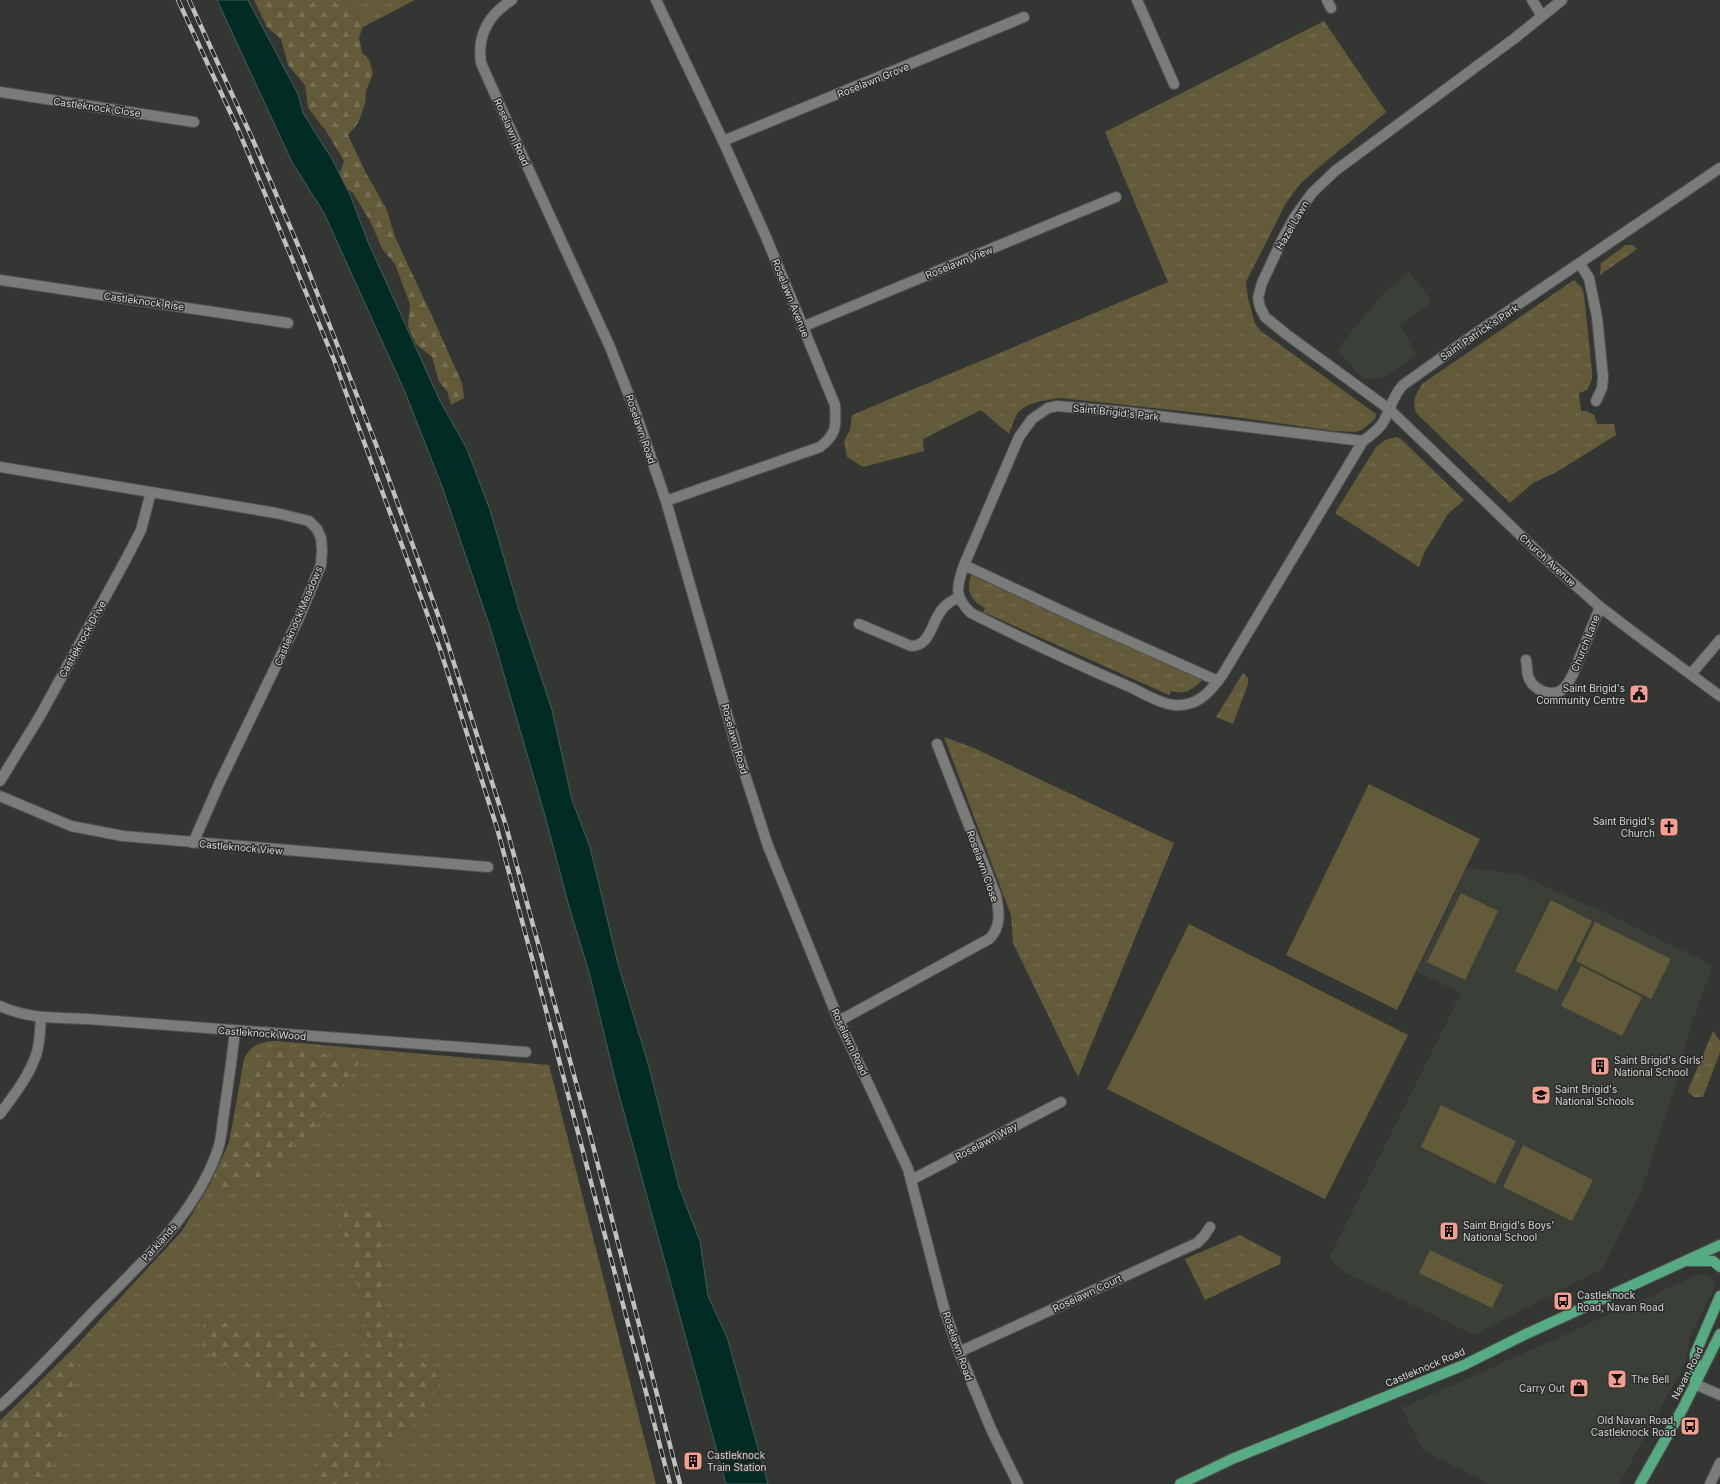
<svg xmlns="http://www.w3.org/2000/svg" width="1720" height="1484" viewBox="0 0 1720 1484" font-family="Inter,sans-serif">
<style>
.built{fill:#3a4038}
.grass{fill:url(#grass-tufts)}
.forest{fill:url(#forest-firs)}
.pitch{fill:#635a39}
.water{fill:#022b24;stroke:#415e59}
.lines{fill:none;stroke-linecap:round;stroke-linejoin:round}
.minor-casing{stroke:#535452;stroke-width:12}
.major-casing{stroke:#535452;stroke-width:12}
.minor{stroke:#7a7c7a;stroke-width:10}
.major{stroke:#57ab84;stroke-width:10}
.rail-casing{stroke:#bfc0bf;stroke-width:4.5}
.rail{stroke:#2a2c2a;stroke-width:3;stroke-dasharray:9;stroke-linecap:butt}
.labels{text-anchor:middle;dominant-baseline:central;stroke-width:3;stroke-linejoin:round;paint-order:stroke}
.street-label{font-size:10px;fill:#d4d5d4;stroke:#2a2c2a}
.poi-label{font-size:10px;fill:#d4d5d4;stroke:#2a2c2a;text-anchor:start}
</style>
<defs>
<pattern id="grass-tufts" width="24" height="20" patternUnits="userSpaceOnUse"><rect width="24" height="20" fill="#635a39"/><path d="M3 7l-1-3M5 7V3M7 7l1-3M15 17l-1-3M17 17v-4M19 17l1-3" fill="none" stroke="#787155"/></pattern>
<pattern id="forest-firs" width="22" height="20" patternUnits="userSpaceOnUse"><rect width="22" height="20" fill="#635a39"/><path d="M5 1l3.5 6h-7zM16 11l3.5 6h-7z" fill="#787155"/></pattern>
</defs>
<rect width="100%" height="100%" fill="#343634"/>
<g class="built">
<path d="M 1409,271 L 1432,302 L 1400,325 L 1417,354 L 1399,367 L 1382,378 L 1364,379 L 1337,350 L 1381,296 Z"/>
<path d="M 1467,868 L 1517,874 L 1605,913 L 1713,965 L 1691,1025 L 1679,1074 L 1642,1189 L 1602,1269 L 1474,1335 L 1344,1272 L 1329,1259 L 1461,993 L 1417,972 Z"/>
<path d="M 1703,1274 L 1709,1275 L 1714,1283 L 1715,1287 L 1692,1332 L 1687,1356 L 1682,1369 L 1619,1484 L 1490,1484 L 1424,1451 L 1402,1408 L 1695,1276 Z"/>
</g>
<g class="grass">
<path d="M 349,0 L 415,0 L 363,27 Z"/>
<path d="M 1324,21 L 1386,112 L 1318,168 L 1300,184 L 1286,203 L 1246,282 L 1248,298 L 1255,324 L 1261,331 L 1376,414 L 1375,419 L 1362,430 L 1355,432 L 1335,431 L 1227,416 L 1061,398 C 1048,400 1025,402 1017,414 C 1014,420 1011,428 1009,434 L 981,410 L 923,439 L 924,451 L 863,467 L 847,457 L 844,441 L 850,430 L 852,415 L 1168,282 L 1105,132 Z"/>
<path d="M 1626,245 L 1633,245 L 1637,249 L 1600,275 L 1601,263 Z"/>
<path d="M 1574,280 L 1582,288 L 1584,295 L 1592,372 L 1592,379 L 1587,390 L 1579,393 L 1581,411 L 1587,411 L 1594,415 L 1597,424 L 1614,424 L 1616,435 L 1555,473 L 1533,483 L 1510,503 L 1417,414 C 1411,403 1416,394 1422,384 Z"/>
<path d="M 1397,437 L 1401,439 L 1464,500 L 1448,514 L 1424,553 L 1419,567 L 1335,513 L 1376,447 L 1385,440 Z"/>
<path d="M 971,575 L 1202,680 C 1193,690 1185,695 1171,691 L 1169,695 L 983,612 L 985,608 C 970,601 966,590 971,575 Z"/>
<path d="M 1243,673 L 1248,678 L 1248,684 L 1233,724 L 1216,717 Z"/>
<path d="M 944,737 L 974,748 L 1174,843 L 1078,1077 L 1013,943 L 1011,915 Z"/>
<path d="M 1713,1031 L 1720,1041 L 1720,1052 L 1703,1097 L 1694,1097 L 1688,1092 L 1689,1088 Z"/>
<path d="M 276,1041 L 549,1065 L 656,1484 L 0,1484 L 0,1421 L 74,1348 L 182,1231 L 211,1182 L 229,1143 L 244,1059 C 252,1044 260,1042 276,1041 Z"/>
<path d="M 1240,1235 L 1281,1257 L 1280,1264 L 1205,1300 L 1185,1259 Z"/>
</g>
<g class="forest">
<path d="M 254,0 L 349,0 L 363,27 L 359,37 L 362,53 L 369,59 L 373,74 L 366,91 L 365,104 L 358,123 L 348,135 L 366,173 L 386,208 L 395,237 L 432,316 L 462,383 L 464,398 L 451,405 L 447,391 L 439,382 L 432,357 L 416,344 L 408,326 L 410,304 L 395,264 L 383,250 L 370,221 L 353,193 L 337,181 L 344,161 L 326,131 L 308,108 L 305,85 L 288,65 L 281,39 L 267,27 Z"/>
<path d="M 281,1046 L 292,1051 L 316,1052 L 341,1058 L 365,1060 L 353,1069 L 308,1137 L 294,1141 L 287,1157 L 258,1178 L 238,1179 L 225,1192 L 211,1182 L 229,1143 L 243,1104 L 252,1059 L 261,1053 Z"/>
<path d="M 336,1205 L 384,1216 L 381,1300 L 407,1355 L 431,1366 L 440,1383 L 412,1427 L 382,1457 L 373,1484 L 319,1484 L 316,1481 L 323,1449 L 342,1421 L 336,1406 L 261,1388 L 220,1362 L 203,1347 L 202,1337 L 204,1322 C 220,1321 233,1323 248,1328 L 370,1354 L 359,1290 Z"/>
<path d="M 74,1348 L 79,1371 L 63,1407 L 65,1423 L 49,1472 L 31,1484 L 0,1484 L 0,1421 Z"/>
</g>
<g class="pitch">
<path d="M 1369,784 L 1480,839 L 1397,1010 L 1286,955 Z"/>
<path d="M 1461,893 L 1498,911 L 1465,980 L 1427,962 Z"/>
<path d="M 1551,900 L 1592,921 L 1557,991 L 1515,971 Z"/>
<path d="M 1595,922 L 1671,959 L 1651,999 L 1576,961 Z"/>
<path d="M 1189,924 L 1408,1035 L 1325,1199 L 1107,1089 Z"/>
<path d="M 1581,966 L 1642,997 L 1622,1036 L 1561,1006 Z"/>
<path d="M 1441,1105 L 1516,1141 L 1495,1184 L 1421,1147 Z"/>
<path d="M 1523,1145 L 1593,1180 L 1572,1221 L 1503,1187 Z"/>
<path d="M 1430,1250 L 1503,1285 L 1492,1308 L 1419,1273 Z"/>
</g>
<path class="water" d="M 217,0 L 248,0 L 298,94 L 303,113 L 332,159 L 351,197 L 368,242 L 440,401 L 467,449 L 490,510 L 519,610 L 552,710 L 572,800 L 590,847 L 618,964 L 649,1067 L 679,1187 L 700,1241 L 708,1296 L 727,1337 L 768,1484 L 726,1484 L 618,1091 L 589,972 L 570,910 L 545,816 L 491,630 L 443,489 L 405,392 L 372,319 L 324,213 L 292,162 Z"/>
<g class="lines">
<g class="minor-casing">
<g id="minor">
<path d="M 512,0 C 488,15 477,36 481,63 L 518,146 L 610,347 L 635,411 L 666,501 L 739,756 L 768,846 L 839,1021 L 908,1169 L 944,1308 L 959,1352 L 991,1429 L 1018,1484"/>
<path d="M 656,0 L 723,141 L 766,237 L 835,405 C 836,426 837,434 820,447 L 666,501"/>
<path d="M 1137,0 L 1174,84"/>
<path d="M 1327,0 L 1331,8"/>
<path d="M 1532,0 L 1542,16"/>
<path d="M 1562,0 L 1515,38 L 1335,171 L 1312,193 L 1294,218 L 1282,240 L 1262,283 L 1258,298 L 1260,307 L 1265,317 L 1286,334 L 1389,409 L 1541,555 L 1599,606 L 1633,632 L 1720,696"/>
<path d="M 0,92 L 194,122"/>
<path d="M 723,141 L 1024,17"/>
<path d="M 1580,264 L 1589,278 L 1597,317 L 1603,377 L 1602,388 L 1596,401"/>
<path d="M 0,280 L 288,323"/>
<path d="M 802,327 L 1116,197"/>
<path d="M 1363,441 L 1125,412 L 1057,406 L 1048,408 L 1032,419 L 1019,437 L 964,565 C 957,586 953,596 971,613 C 1023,639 1076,664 1130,687 C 1145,694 1165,707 1181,705 C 1201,704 1212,689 1223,674 L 1363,441 C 1370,436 1377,431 1382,424 C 1391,410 1391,398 1403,385 L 1479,331 L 1720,168"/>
<path d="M 0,467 L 276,513 L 309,521 L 317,529 L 321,538 L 322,550 L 321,565 L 299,618 L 219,784 L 193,843"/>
<path d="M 964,565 L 1075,617 L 1218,681"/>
<path d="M 859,624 L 911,646 C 937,646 928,607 959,598"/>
<path d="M 1526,660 C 1527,665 1527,671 1528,676 C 1532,689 1550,698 1562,690 C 1567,686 1570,680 1573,674 L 1600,607"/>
<path d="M 1691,674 L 1720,640"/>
<path d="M 0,781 L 40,716 L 125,561 L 141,530 L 151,492"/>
<path d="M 0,796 L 71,826 L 123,836 L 488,867"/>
<path d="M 0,1006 C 31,1020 56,1017 88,1019 L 526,1052"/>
<path d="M 839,1021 L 989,939 C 1002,927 999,911 996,895 L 937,744"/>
<path d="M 0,1114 C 14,1095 30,1075 37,1052 C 40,1041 40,1029 41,1018"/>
<path d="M 911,1180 L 1061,1102"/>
<path d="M 959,1352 L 1197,1243 L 1204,1236 L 1210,1227"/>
<path d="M 1695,1384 L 1720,1395"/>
<path d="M 0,1406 C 34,1376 64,1342 96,1309 C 143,1261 196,1214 218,1149 C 222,1137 222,1124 224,1113 C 228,1085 232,1059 235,1031"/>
<path d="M 1710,1484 L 1720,1463"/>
</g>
</g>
<g class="major-casing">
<g id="major">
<path d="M 1688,1261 L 1713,1261 L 1720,1267"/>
<path d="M 1695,1382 L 1695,1354 L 1720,1296"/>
<path d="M 1180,1484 L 1232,1459 L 1464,1365 L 1524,1335 L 1720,1245"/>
<path d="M 1640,1484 L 1683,1408 L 1720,1334"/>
</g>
</g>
<use href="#minor" class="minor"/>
<use href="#major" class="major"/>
<g class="rail-casing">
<g id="rail">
<path d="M 178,0 L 238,129 L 334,360 L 440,649 L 497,828 L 547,1014 L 670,1484"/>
<path d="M 189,0 L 252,138 L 303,257 L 382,460 L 443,629 L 506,826 L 590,1134 L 680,1484"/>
</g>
</g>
<use href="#rail" class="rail"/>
</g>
<defs>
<g id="civic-square" transform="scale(1)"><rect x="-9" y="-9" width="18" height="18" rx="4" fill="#f59d8e" stroke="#2a2c2a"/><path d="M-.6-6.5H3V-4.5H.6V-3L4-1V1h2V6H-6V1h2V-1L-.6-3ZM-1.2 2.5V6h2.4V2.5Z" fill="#111"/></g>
<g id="church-square" transform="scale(1)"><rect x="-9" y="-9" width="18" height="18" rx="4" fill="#f59d8e" stroke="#2a2c2a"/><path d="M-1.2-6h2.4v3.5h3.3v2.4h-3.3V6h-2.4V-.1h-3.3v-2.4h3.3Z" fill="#111"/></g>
<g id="building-square" transform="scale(1)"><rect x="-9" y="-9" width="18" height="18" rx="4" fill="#f59d8e" stroke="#2a2c2a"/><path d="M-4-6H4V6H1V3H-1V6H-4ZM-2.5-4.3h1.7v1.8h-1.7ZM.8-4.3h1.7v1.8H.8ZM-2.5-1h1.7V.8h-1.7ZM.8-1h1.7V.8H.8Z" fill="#111"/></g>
<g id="school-square" transform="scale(1)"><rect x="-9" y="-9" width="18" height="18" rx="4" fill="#f59d8e" stroke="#2a2c2a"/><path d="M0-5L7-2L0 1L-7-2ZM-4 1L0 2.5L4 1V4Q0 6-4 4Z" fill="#111"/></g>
<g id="bus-square" transform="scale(1)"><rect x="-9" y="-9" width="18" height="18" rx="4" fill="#f59d8e" stroke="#2a2c2a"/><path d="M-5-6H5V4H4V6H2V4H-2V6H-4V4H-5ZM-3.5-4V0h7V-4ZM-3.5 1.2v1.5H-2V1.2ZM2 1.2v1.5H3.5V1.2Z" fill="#111"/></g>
<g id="bar-square" transform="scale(1)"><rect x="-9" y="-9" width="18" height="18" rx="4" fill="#f59d8e" stroke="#2a2c2a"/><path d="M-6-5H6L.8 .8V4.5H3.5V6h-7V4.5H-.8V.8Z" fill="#111"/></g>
<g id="shop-square" transform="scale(1)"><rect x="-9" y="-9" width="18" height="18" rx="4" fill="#f59d8e" stroke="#2a2c2a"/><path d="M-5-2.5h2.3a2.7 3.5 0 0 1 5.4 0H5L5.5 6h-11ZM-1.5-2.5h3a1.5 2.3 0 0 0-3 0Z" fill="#111"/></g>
</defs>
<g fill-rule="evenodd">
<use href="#civic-square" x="1639" y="694"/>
<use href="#church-square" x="1669" y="827"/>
<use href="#building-square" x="1600" y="1066"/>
<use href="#school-square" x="1541" y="1095"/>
<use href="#building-square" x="1449" y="1231"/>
<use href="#bus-square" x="1563" y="1301"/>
<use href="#bar-square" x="1617" y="1379"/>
<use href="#shop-square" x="1579" y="1388"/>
<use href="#bus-square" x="1690" y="1426"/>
<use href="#building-square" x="693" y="1461"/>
</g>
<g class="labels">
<g class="street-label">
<text transform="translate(873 80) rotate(-22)">Roselawn Grove</text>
<text transform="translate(97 107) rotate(8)">Castleknock Close</text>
<text transform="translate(512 132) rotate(66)">Roselawn Road</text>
<text transform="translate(1292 225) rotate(-60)">Hazel Lawn</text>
<text transform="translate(959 262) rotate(-22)">Roselawn View</text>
<text transform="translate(791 298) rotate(68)">Roselawn Avenue</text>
<text transform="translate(144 301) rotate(8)">Castleknock Rise</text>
<text transform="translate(1479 332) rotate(-34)">Saint Patrick's Park</text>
<text transform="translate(1116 412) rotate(6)">Saint Brigid's Park</text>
<text transform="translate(641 429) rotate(71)">Roselawn Road</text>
<text transform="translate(1548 560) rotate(42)">Church Avenue</text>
<text transform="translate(298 616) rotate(-67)">Castleknock Meadows</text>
<text transform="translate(82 639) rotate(-61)">Castleknock Drive</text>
<text transform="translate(1585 643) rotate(-68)">Church Lane</text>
<text transform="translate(735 739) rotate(74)">Roselawn Road</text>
<text transform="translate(241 847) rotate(5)">Castleknock View</text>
<text transform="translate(983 866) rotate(70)">Roselawn Close</text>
<text transform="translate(262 1033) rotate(4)">Castleknock Wood</text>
<text transform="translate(850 1042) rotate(65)">Roselawn Road</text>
<text transform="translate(986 1141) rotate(-28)">Roselawn Way</text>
<text transform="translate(159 1242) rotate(-48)">Parklands</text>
<text transform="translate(1087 1293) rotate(-25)">Roselawn Court</text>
<text transform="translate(958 1346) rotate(71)">Roselawn Road</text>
<text transform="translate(1425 1367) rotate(-23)">Castleknock Road</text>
<text transform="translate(1687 1373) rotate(-63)">Navan Road</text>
</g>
<g class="poi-label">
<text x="1625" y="688" text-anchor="end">Saint Brigid's<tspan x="1625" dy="12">Community Centre</tspan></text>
<text x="1655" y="821" text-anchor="end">Saint Brigid's<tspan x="1655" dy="12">Church</tspan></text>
<text x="1614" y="1060">Saint Brigid's Girls'<tspan x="1614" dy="12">National School</tspan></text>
<text x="1555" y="1089">Saint Brigid's<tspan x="1555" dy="12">National Schools</tspan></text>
<text x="1463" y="1225">Saint Brigid's Boys'<tspan x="1463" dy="12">National School</tspan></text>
<text x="1577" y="1295">Castleknock<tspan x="1577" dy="12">Road, Navan Road</tspan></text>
<text x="1631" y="1379">The Bell</text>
<text x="1565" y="1388" text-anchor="end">Carry Out</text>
<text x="1676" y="1420" text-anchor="end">Old Navan Road,<tspan x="1676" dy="12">Castleknock Road</tspan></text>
<text x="707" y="1455">Castleknock<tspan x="707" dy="12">Train Station</tspan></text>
</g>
</g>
</svg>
